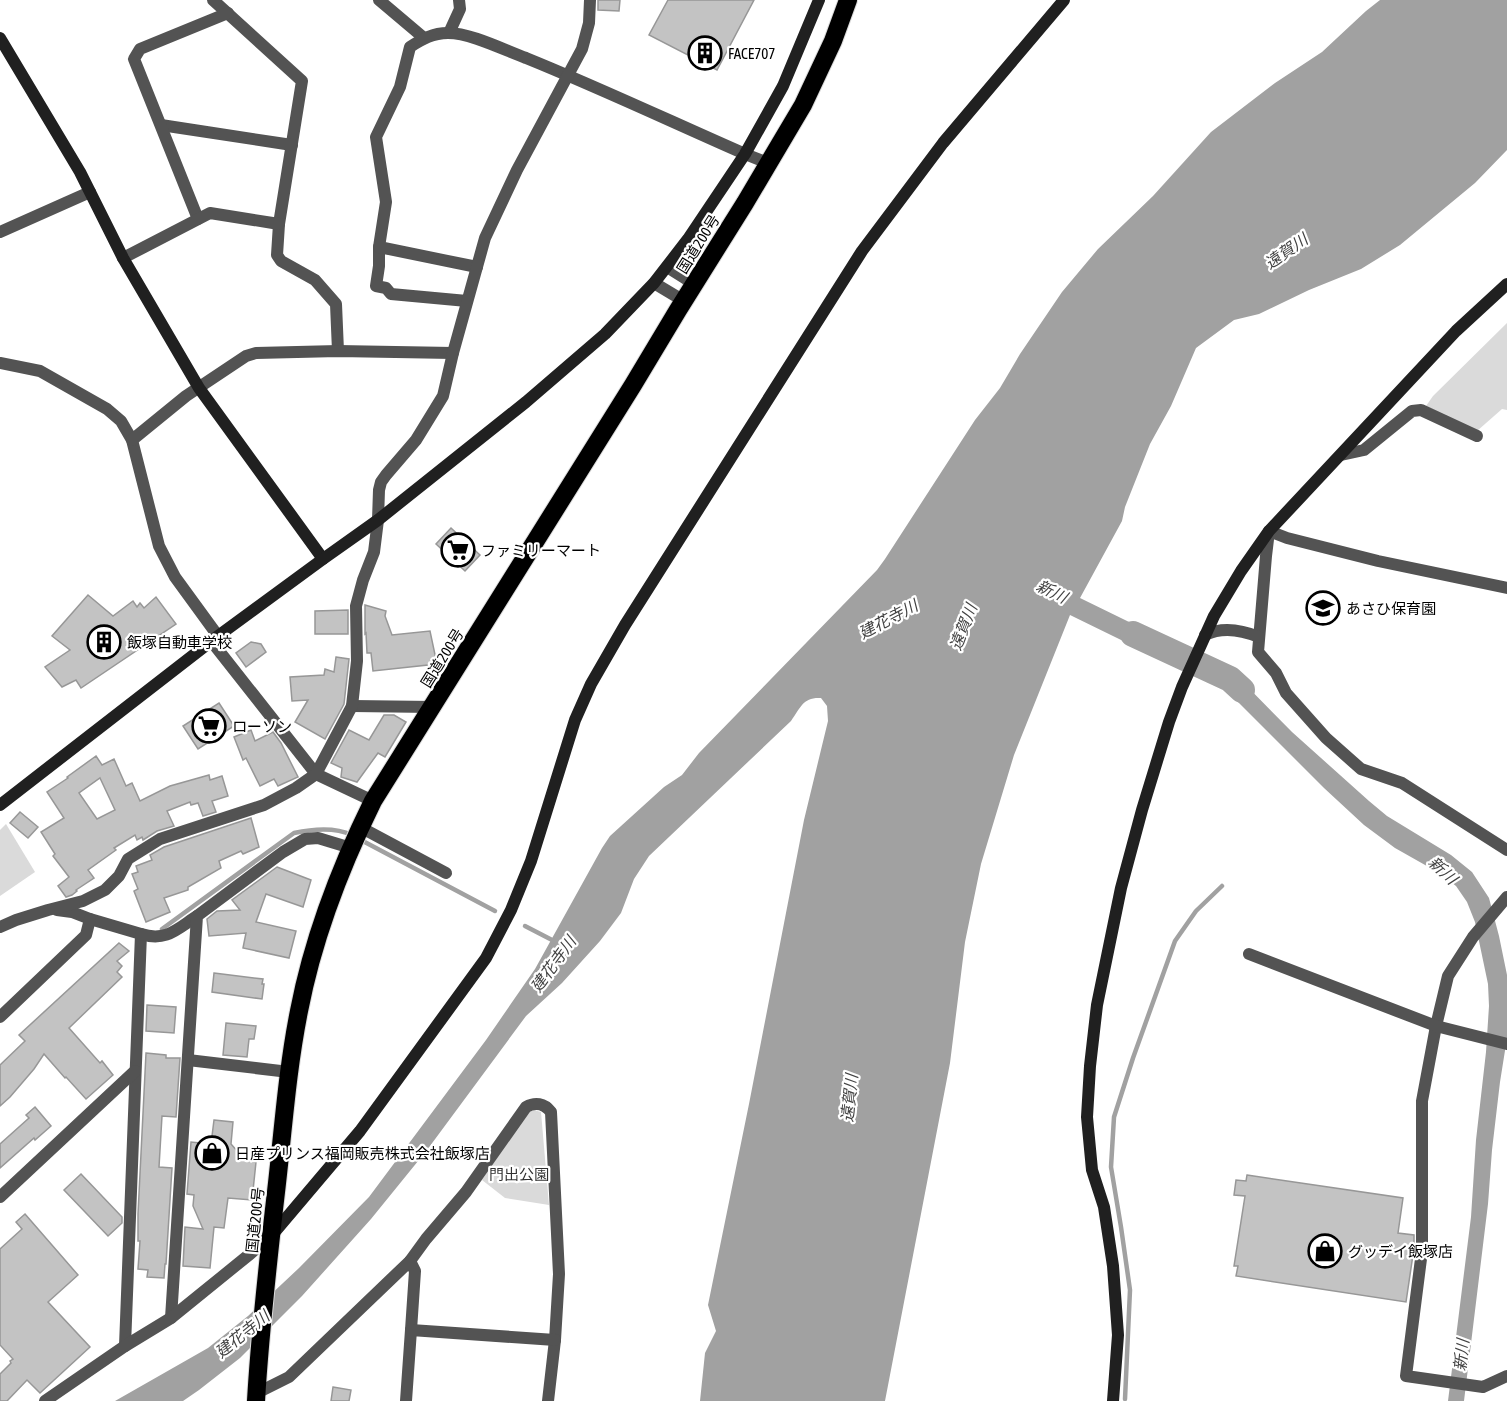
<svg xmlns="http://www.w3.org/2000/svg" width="1507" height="1401" viewBox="0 0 1507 1401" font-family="'Asap Condensed','Noto Sans JP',sans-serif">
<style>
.green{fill:#dadada}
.water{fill:#a1a1a1}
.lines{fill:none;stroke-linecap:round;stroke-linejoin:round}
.stream{stroke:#a1a1a1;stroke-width:4.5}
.river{stroke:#a1a1a1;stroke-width:26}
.building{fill:#c3c3c3;stroke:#979797;stroke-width:1.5;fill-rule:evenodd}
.highway-casing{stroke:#dbdbdb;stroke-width:20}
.street{stroke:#535353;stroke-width:12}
.secondary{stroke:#202020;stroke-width:12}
.highway{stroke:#000;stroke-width:18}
.labels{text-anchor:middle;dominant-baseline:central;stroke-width:4.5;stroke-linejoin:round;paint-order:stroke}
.poi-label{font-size:15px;fill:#000;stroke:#fff;text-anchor:start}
.street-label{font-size:15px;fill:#000;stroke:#fff}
.park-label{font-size:15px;fill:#313131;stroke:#fff}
.water-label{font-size:16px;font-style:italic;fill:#424242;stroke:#fff}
</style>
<rect width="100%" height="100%" fill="#fff"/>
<g class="green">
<path d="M 1507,323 L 1507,410 L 1502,409 L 1477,431 L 1426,406 L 1433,396 Z"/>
<path d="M 6,824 L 35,872 L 0,896 L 0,830 Z"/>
<path d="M 534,1110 L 541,1112 L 549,1205 L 505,1198 L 482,1180 L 528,1112 Z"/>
</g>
<g class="water">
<path d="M 1380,0 L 1507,0 L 1507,150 L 1475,183 L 1400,245 L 1361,269 L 1309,290 L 1259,314 L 1234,320 L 1196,348 L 1171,406 L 1150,444 L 1125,507 L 1122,521 L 1080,598 L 1168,641 L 1160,659 L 1070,615 L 1014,755 L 981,864 L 965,942 L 950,1063 L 885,1401 L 700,1401 L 705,1353 L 716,1331 L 708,1305 L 749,1104 L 804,820 L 828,721 L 827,706 L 821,698 C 803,697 801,707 791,721 L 649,856 L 634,879 L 621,913 L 600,941 L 562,983 L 526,1016 L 427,1150 L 371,1219 L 302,1296 L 240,1358 L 199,1390 L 183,1401 L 115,1401 L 208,1348 L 248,1316 L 299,1268 L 369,1197 L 486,1040 L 535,969 L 602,848 L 610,836 L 664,787 L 682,775 L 699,753 L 877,570 L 885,559 L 975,420 L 1000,388 L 1020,354 L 1062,292 L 1098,249 L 1153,196 L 1211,132 L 1275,83 L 1322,52 L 1366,11 Z"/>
<path d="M 1219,664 L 1233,672 L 1292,732 L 1369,801 L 1387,816 L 1451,855 L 1472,872 L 1489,898 L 1499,936 L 1507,975 L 1507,1038 L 1500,1082 L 1492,1150 L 1488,1204 L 1464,1401 L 1448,1401 L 1471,1217 L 1476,1140 L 1486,1052 L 1489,1006 L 1488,984 L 1475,922 L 1467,902 L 1456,886 L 1441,874 L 1395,848 L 1364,825 L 1324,788 L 1237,701 L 1242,695 L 1213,674 Z"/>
</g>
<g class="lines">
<g class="stream">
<path d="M 359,839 L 495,911"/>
<path d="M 525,926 L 554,941"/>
<path d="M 162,929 L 294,833 C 312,829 335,827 352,835"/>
<path d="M 1125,1399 L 1130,1290 L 1121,1227 L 1111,1167 L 1114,1117 L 1133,1058 L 1175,941 L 1196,911 L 1222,886"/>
</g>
<path class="river" d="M 1133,634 L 1230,679 L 1242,690"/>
</g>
<g class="building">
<path d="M 598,0 L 620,0 L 619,11 L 598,10 Z"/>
<path d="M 668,0 L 754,0 L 717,70 L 649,35 Z"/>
<path d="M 451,528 L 480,555 L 465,571 L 436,544 Z"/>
<path d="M 88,595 L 113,616 L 133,601 L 137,607 L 140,603 L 144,608 L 156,597 L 176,624 L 81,688 L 76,680 L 62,687 L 45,667 L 70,650 L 52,636 Z"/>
<path d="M 365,605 L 386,611 L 385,616 L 392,635 L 430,631 L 437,664 L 373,671 L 371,653 L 367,653 L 366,633 L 365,634 Z"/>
<path d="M 348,610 L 348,634 L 315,634 L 315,611 Z"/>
<path d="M 251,642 L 261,644 L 266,652 L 246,667 L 236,653 Z"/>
<path d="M 336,657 L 349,659 L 344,704 L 325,739 L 295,722 L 308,700 L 292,701 L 290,677 L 324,675 L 325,669 L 334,672 Z"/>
<path d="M 219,703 L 234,726 L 198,749 L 183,726 Z"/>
<path d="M 384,715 L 394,715 L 406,722 L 385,757 L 378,753 L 357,782 L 341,777 L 342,768 L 331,763 L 349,730 L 369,740 Z"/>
<path d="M 251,730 L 255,741 L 273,732 L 281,743 L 298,777 L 278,786 L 274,779 L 260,786 L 246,758 L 243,760 L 234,737 Z"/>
<path d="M 96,756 L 102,765 L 114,759 L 126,786 L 132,783 L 140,801 L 170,786 L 209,775 L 210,780 L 222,776 L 228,796 L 212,801 L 216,812 L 203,816 L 198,803 L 191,805 L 190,802 L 167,811 L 174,826 L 157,831 L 143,840 L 142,837 L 137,840 L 135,835 L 114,848 L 116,850 L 88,870 L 94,878 L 76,890 L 77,891 L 72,895 L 66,897 L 58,886 L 69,877 L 53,856 L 55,854 L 41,832 L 64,818 L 47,792 L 68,778 L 67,777 ZM 100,778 L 115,810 L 97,819 L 79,793 Z"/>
<path d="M 20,812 L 38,827 L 28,838 L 10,823 Z"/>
<path d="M 251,818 L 259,847 L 243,854 L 241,851 L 219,861 L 221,868 L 188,887 L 188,890 L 164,898 L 170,912 L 146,922 L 134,891 L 138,889 L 132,874 L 138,872 L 136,866 L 152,860 L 150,855 L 164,847 Z"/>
<path d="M 277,867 L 311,880 L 303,907 L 266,894 L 256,922 L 296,931 L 289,958 L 243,948 L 246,933 L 209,936 L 207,919 L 217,911 L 240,910 L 232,900 Z"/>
<path d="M 119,943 L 129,951 L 117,961 L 122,966 L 117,972 L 122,977 L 69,1028 L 100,1063 L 102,1061 L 113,1075 L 86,1099 L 66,1077 L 65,1078 L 44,1054 L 34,1069 L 10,1097 L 0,1106 L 0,1065 L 25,1041 L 19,1035 Z"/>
<path d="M 214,973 L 263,979 L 262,984 L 264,984 L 262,999 L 212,992 Z"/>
<path d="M 147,1005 L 176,1007 L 174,1033 L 146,1031 Z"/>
<path d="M 226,1023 L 256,1026 L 254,1039 L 249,1039 L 247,1057 L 223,1055 Z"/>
<path d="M 146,1053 L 166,1055 L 166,1058 L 180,1058 L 176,1117 L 162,1116 L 159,1167 L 172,1168 L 166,1264 L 165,1264 L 164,1278 L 147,1277 L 148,1270 L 138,1269 L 140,1241 L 138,1241 L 138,1214 Z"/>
<path d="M 35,1107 L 51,1126 L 35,1140 L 34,1138 L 0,1168 L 0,1144 L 29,1118 L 26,1115 Z"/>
<path d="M 214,1120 L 233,1122 L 231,1144 L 246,1161 L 256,1162 L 252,1200 L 228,1198 L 224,1228 L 214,1227 L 210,1268 L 183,1266 L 185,1227 L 203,1229 L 193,1206 L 194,1195 L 187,1194 L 191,1142 L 211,1144 Z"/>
<path d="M 81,1174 L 122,1217 L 122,1223 L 108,1236 L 64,1190 Z"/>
<path d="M 1247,1175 L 1403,1198 L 1398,1233 L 1414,1235 L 1414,1248 L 1406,1302 L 1236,1276 L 1238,1266 L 1234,1266 L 1245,1196 L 1234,1195 L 1236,1180 L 1246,1181 Z"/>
<path d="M 25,1214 L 78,1275 L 48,1302 L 90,1347 L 40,1393 L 27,1380 L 7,1401 L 0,1401 L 0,1374 L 11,1363 L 10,1361 L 13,1359 L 0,1345 L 0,1249 L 22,1229 L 16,1222 Z"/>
<path d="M 333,1387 L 351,1390 L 349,1401 L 331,1401 Z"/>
</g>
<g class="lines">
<g class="highway-casing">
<path id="highway" d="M 256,1401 C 260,1331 268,1261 276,1192 C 283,1132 287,1071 299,1011 C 313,938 340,868 373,801 L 633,385 L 678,310 L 745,203 L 803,105 L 833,41 L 848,0"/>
</g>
<g class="street">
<path d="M 213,0 L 302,81 L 279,224 L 277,255 L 281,261 L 315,280 L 336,304 L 338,351"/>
<path d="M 379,0 L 424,38"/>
<path d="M 449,33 L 460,9 L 459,0"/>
<path d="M 161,125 L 292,145"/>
<path d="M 198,219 L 134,59 L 140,49 L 228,13"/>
<path d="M 0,232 L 90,192"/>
<path d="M 379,247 L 379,266 L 376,286 L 386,288 L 391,294 L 467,301"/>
<path d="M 123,258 L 210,213 L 279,224"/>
<path d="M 477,267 L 379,247 L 386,202 L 376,137 L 400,87 L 410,47 C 422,39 433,33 448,33 C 471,33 504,50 526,58 C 600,88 672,122 745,154 L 768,163"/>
<path d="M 667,267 L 694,284"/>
<path d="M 654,283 L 684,301"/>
<path d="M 0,363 L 40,371 L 107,409 L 121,421 L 132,440 L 159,546 L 175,577 L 218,636"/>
<path d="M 132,440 L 186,396 L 246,356 L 256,353 L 338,351 L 453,353"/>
<path d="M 1341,455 L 1364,450 L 1412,411 L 1421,410 L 1477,436"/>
<path d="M 1507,588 L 1378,561 L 1287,538 L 1269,531 L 1266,556 L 1258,652 L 1276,673 L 1286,693 L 1326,738 L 1361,769 L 1402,783 L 1507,850"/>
<path d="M 1205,635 C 1223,626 1242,630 1259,637"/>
<path d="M 212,642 L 316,774 L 373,801"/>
<path d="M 352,706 L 433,707"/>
<path d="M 360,827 L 446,873"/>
<path d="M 1507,897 L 1473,937 L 1448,976 L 1436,1026 L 1422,1101 L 1422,1251 L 1406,1376 L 1483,1387 L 1507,1376"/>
<path d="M 57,910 L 72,912 L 90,919 L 141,934 L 125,1346"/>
<path d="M 0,927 L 16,920 L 48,910 L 83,901 L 105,890 L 119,876 L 128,859 L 160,839 L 264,805 L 296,788 L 316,774 L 352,706 L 357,661 L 356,606 L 363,580 L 374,552 L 378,520 L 379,490 L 381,482 L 386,475 L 416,440 L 443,396 L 453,353 L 485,238 L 517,170 L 582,49 L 589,23 L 590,0"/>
<path d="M 141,934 C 166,942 177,929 197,916"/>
<path d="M 1249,954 L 1436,1026 L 1507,1044"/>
<path d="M 0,1017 L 86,935 L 90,919"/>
<path d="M 188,1060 L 289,1072"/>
<path d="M 0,1197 L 135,1071"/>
<path d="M 410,1261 L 426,1239 L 466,1192 L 526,1107 C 535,1102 544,1103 551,1112 L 559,1274 L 555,1340 L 548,1401"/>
<path d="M 171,1318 L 197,916 L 283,852 L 305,839 L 318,838 L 351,848"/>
<path d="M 257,1393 L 289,1377 L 410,1261 L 415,1271 L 411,1330"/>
<path d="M 45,1401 L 125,1346 L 171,1318 L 250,1254 L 271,1235"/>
<path d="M 406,1401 L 411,1330 L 555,1340"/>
</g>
<g class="secondary">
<path d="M 0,38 L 80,172 L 123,258 L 199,388 L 323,559"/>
<path d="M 0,805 L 218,636 L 323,559 L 378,520 L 526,402 L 605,334 L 654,283 L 688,239 L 745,154 L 783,86 L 819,0"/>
<path d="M 272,1235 L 360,1131 L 486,958 L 511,910 L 531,861 L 575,720 L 591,684 L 625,625 L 862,251 L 943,143 L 1064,0"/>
<path d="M 1113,1401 L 1118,1335 L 1113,1266 L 1104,1207 L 1092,1170 L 1087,1117 L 1090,1066 L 1097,1005 L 1121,888 L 1142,810 L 1169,722 L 1182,687 L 1214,616 L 1241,571 L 1269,531 L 1456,331 L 1507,284"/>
</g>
<use href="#highway" class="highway"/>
</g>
<defs>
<g id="building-ring" transform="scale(1.725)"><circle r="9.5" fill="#fff" stroke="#000" stroke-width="1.5"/><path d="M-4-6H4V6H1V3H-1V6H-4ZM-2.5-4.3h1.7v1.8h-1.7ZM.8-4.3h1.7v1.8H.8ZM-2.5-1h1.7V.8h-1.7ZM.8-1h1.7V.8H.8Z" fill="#000"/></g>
<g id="supermarket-ring" transform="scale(1.725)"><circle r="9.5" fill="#fff" stroke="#000" stroke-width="1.5"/><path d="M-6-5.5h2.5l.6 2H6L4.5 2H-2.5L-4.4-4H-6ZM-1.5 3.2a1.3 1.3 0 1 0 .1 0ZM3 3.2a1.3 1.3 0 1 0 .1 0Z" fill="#000"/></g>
<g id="school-ring" transform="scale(1.725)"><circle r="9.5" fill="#fff" stroke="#000" stroke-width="1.5"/><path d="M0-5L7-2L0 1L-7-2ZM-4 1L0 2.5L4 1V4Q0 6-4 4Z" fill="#000"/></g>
<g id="shop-ring" transform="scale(1.725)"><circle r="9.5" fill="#fff" stroke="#000" stroke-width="1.5"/><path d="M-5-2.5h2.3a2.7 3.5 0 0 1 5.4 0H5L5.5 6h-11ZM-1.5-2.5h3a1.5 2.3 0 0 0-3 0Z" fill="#000"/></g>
</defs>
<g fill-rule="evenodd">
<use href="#building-ring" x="705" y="53"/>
<use href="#supermarket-ring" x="458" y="550"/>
<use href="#school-ring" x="1323" y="608"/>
<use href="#building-ring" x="104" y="642"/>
<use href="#supermarket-ring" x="209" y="726"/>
<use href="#shop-ring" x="212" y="1153"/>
<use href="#shop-ring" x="1325" y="1251"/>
</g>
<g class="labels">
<g class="poi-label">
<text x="728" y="53">FACE707</text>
<text x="481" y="550">ファミリーマート</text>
<text x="1346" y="608">あさひ保育園</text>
<text x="127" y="642">飯塚自動車学校</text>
<text x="232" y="726">ローソン</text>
<text x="235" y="1153">日産プリンス福岡販売株式会社飯塚店</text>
<text x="1348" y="1251">グッデイ飯塚店</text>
</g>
<g class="street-label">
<text transform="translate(698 244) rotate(-58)">国道200号</text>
<text transform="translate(442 658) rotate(-58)">国道200号</text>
<text transform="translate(255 1220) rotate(-84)">国道200号</text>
</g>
<g class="park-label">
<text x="519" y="1174">門出公園</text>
</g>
<g class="water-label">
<text transform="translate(1286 251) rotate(-35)">遠賀川</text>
<text transform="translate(1052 591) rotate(26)">新川</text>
<text transform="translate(888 619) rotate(-28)">建花寺川</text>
<text transform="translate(963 627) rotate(-69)">遠賀川</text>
<text transform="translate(1443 870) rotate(43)">新川</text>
<text transform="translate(553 964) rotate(-54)">建花寺川</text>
<text transform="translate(849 1098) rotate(-84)">遠賀川</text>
<text transform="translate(242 1334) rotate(-39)">建花寺川</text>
<text transform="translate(1461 1355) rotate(-84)">新川</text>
</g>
</g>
</svg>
